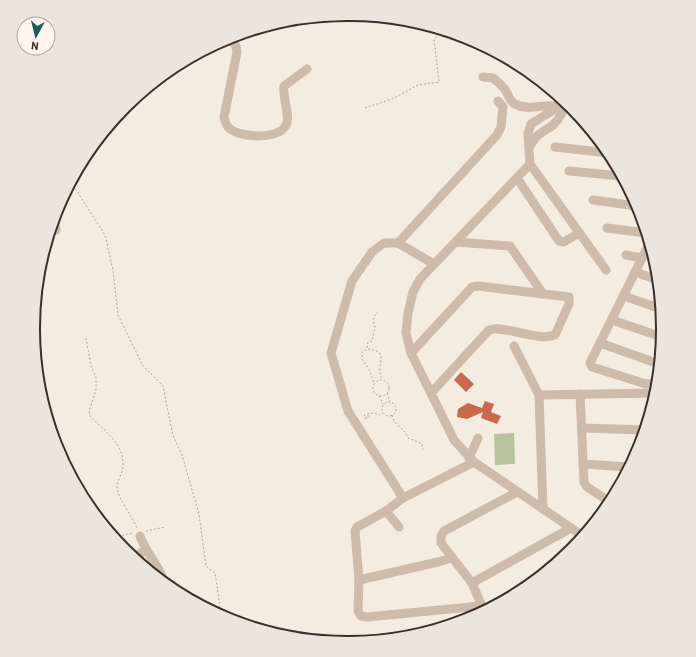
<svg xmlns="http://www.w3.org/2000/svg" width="696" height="657" viewBox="0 0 696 657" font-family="Barlow,sans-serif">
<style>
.green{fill:#b8c4a0}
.building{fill:#c8694b}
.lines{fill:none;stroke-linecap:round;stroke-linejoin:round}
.path{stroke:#b9a596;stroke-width:1;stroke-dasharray:2 2;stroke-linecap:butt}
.minor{stroke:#cdbbac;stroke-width:9}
.rim{fill:none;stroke:#3b302b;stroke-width:2}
</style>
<rect width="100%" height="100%" fill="#f4ebe1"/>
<path class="green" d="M 514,433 L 515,464 L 495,465 L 494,434 Z"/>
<g class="building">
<path d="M 461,372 L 474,384 L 466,392 L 454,380 Z"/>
<path d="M 485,401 L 494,404 L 491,412 L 501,416 L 497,424 L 481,418 L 483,412 L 467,419 L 457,417 L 458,409 L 468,403 L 482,408 Z"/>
</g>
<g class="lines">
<g class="path">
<path d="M 365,108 L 392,99 L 418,85 L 439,82 L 434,40 L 442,30"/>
<path d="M 71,182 L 105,235 L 113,270 L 118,315 L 143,366 L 163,386 L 173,436 L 182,455 L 199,514 L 206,566 L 215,573 L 220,606 L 219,614"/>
<path d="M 86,338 L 91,366 L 96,377 L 96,390 L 89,411 L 90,416 C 104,431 124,443 123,466 C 123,473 117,480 117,487 C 116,495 133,518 137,528"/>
<path d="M 367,348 L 368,342 L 372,341 L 375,327 L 373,320 L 377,312"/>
<circle cx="381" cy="388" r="8"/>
<path d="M 374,382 L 369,369 L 362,359 L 362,352 L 367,349 C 392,351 374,364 382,379"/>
<path d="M 387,393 L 390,401"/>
<path d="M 379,396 L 383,404"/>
<circle cx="389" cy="409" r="7"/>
<path d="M 368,415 L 368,418 L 365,418 L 364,416 C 367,412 375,413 380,415 L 383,413"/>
<path d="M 392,415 C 394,426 405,428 408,438 L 422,444 L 423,449 L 421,452"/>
<path d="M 146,531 L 165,527"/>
<path d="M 114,537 L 133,533"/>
</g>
<g class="minor">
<path d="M 229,37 L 236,46 L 237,52 L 224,117 C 225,121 226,126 229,128 C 240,138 278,140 286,125 C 291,117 282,97 284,86 L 307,69"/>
<path d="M 483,77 L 493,78 C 498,82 503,86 506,91 C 509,96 510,102 515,104 C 529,112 548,102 562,107"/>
<path d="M 566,102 L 531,124 L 528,134 L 530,164 L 606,270"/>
<path d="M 530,146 C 537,133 542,133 553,125 C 560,119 563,111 566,103"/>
<path d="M 555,147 L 609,153"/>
<path d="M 530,164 L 420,279 L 413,292 L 408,313 L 406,333 L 411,353 L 454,440 L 474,462 L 583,536"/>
<path d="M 569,171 L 621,176"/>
<path d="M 517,178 L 559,241 L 564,242 L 579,233"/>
<path d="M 593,200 L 637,206"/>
<path d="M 54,220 L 56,230"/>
<path d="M 607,228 L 646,233"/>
<path d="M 456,242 L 510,246 L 543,294"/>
<path d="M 398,243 L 497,135 L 501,127 L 503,107 L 498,101"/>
<path d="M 649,244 L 590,363 L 592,367 L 646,384 L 657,383"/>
<path d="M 626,255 L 642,258"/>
<path d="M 635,272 L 658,280"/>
<path d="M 624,296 L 661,309"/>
<path d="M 612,320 L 662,337"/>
<path d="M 600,343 L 659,364"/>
<path d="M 514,346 L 539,395 L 543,509"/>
<path d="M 411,353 L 472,287 L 478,286 L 569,297 L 569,304 L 555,335 C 535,342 504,324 489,330 L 431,393"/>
<path d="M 580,394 L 584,482 L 587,487 L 610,502"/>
<path d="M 539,395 L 656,393"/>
<path d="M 583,428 L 644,430"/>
<path d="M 469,458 L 478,438"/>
<path d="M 474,462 L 403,498 L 386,511 L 357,527 L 355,531 L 359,580 L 358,611 L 361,616 L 367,617 L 481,606"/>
<path d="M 583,464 L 629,467"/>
<path d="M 403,498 L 348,411 L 331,353 L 352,281 L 372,252 L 384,243 L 398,243 L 434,264"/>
<path d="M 386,511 L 399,527"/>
<path d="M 140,536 C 146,553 159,565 165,583"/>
<path d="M 134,558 L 145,550"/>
<path d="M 359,580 L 438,562 L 451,558"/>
<path d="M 472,583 L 571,528"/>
<path d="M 484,611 L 472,583 L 441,543 L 441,536 L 444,531 L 517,492"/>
</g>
</g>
<path d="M0 0H696V657H0ZM347 21H349A307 307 0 0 1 656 328V329A307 307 0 0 1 349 636H347A307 307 0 0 1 40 329V328A307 307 0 0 1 347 21Z" fill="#ece5de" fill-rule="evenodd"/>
<path class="rim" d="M347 21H349A307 307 0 0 1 656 328V329A307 307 0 0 1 349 636H347A307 307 0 0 1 40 329V328A307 307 0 0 1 347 21Z"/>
<g transform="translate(36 36) rotate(187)"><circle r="19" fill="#fbf5ee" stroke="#aea6a0"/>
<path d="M0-3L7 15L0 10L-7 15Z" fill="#1f5a5e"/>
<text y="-6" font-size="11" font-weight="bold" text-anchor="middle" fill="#3b302b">N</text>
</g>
</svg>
